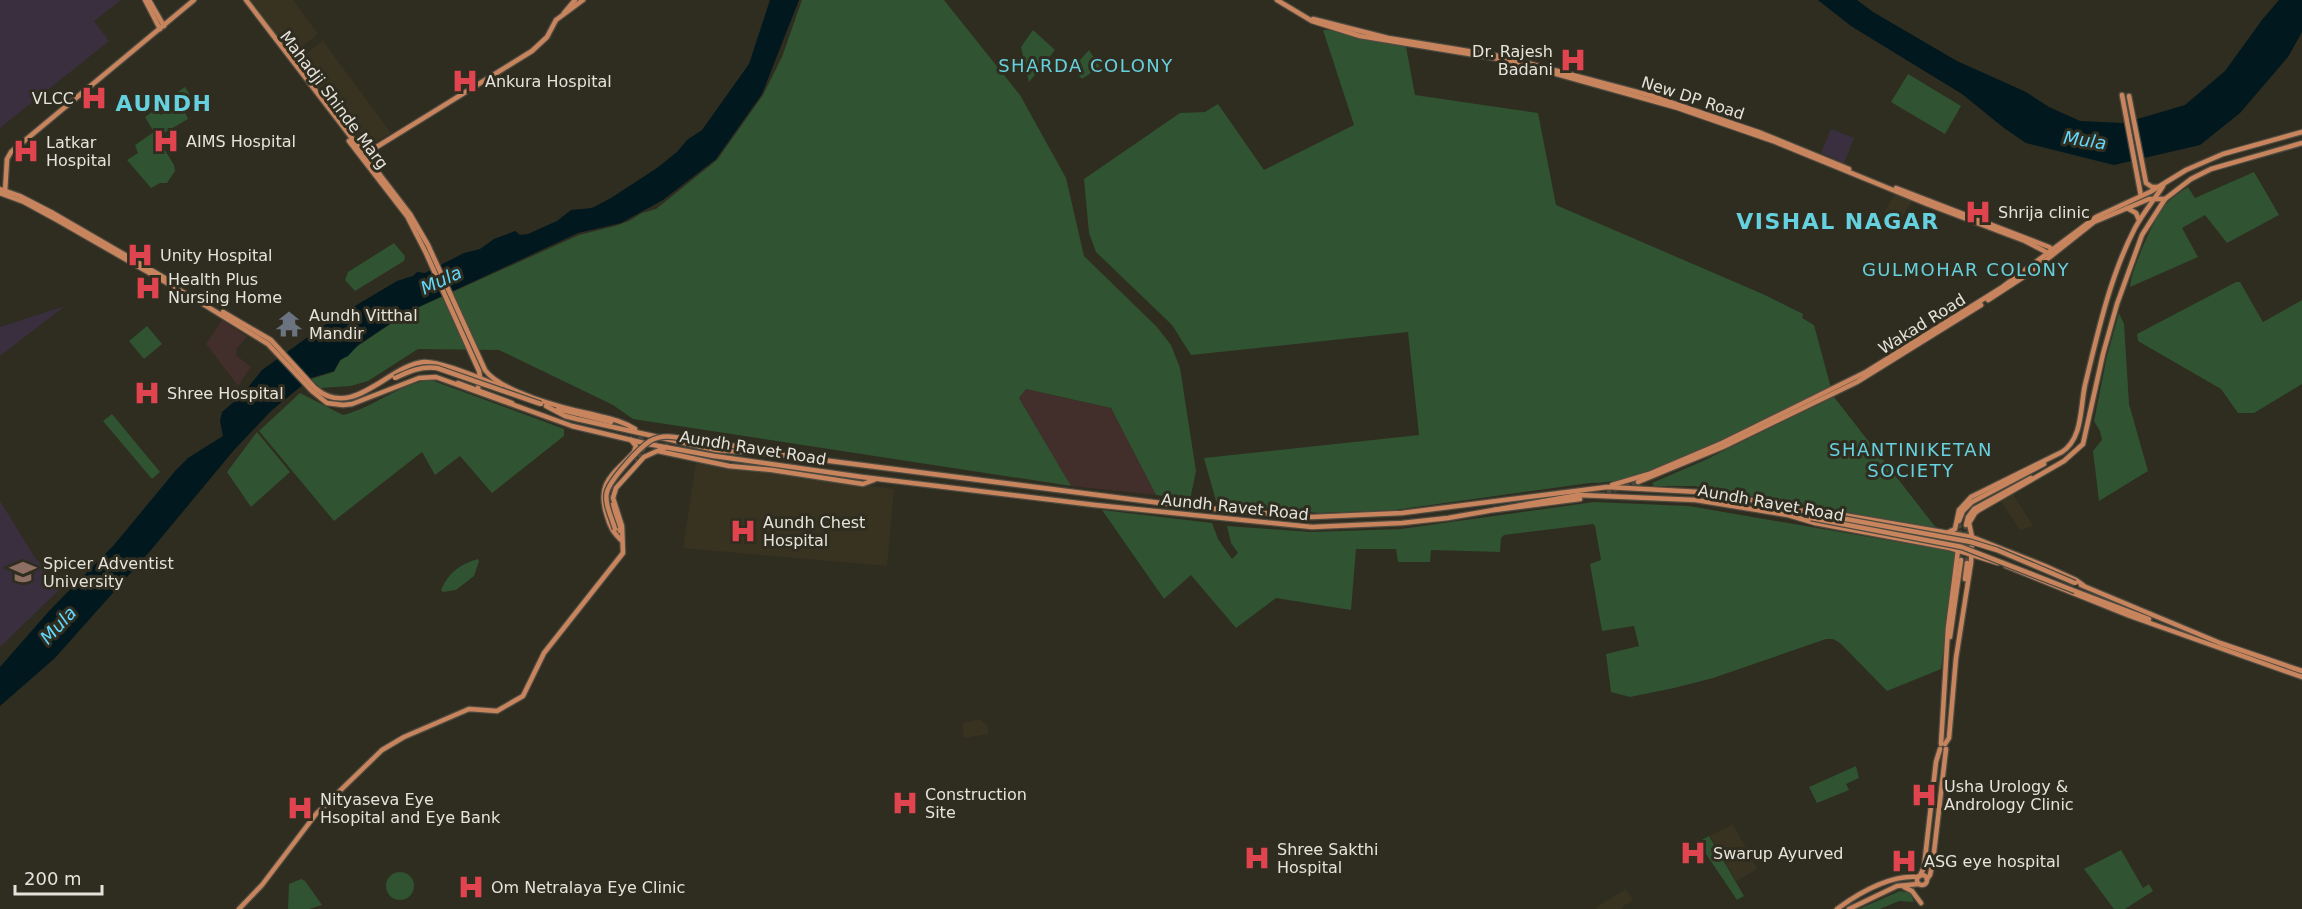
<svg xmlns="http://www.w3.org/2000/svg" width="2302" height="909" viewBox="0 0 2302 909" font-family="'DejaVu Sans',sans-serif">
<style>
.built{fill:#383321}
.industrial{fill:#422e2a}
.education{fill:#3a2f3e}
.green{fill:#305331}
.water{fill:#01181f}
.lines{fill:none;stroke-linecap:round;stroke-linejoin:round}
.major-tunnel{stroke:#4a473c;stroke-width:4.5;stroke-dasharray:4.5 2;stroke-linecap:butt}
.major-casing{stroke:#4d4a40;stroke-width:7}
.major{stroke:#c7845d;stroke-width:4.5}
.major-bridge-casing{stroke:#4d4a40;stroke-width:7;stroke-linecap:butt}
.major-bridge{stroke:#c7845d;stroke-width:4.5}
.labels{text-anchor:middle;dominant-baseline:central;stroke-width:6;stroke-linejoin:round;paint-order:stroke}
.poi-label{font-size:16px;fill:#e5e3db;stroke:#2f2c20;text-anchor:start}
.street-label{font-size:16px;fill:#e5e3db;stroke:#2f2c20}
.neighbourhood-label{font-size:18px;letter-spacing:1.5px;fill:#66d1de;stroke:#2f2c20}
.water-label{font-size:18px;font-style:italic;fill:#62d8fc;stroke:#2f2c20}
.district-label{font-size:22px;font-weight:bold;letter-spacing:1.5px;fill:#66d1de;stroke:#2f2c20}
</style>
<rect width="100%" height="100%" fill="#2f2c20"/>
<g class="built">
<path d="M 249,0 L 293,0 L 318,34 L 291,55 Z"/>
<path d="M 323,41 L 391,133 L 363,149 L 296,61 Z"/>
<path d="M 1895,194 L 1912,201 L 1899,222 L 1884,213 Z"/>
<path d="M 696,463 L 894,489 L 887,566 L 683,548 Z"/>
<path d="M 2013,494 L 2033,526 L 2020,530 L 2001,501 Z"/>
<path d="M 980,719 L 988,727 L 988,734 L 964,738 L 962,723 Z"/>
<path d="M 1733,824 L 1757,869 L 1736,881 L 1710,836 Z"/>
<path d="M 1626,889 L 1633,900 L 1622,907 L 1622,909 L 1597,909 L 1596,907 Z"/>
</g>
<g class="industrial">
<path d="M 222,320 L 247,337 L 237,348 L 236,355 L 251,367 L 238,386 L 206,344 Z"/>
<path d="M 1025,389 L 1111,408 L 1156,495 L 1071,486 L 1019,398 Z"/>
</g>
<g class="education">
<path d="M 0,0 L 121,0 L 94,21 L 109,41 L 0,128 Z"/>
<path d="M 1831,129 L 1854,138 L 1844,163 L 1821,153 Z"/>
<path d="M 65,306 L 0,356 L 0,327 Z"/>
<path d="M 0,501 L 34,556 L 60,589 L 0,647 Z"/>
</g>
<g class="green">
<path d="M 802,0 L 944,0 L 1020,95 L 1066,178 L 1084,256 L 1157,327 L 1171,345 L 1180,368 L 1196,471 L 1190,500 L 1156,495 L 1111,408 L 1026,389 L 1019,398 L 1071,486 L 633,419 L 613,405 L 499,350 L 418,349 L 368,381 L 351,386 L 320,388 L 311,379 L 334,372 L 340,361 L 358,346 L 408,312 L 579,235 L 615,226 L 629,221 L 642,213 L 656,209 L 717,160 L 763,95 L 782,57 Z"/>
<path d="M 1033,30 L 1055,50 L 1029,82 L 1021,47 Z"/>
<path d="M 1323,30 L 1330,30 L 1406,47 L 1415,95 L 1538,113 L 1556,205 L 1765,295 L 1803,314 L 1802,318 L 1814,325 L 1831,388 C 1803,401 1775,414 1747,428 C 1699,451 1645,483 1590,483 L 1394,510 L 1319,513 L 1220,503 L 1216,501 L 1204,458 L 1419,435 L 1408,332 L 1191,355 L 1172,325 L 1096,252 L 1089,233 L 1084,179 L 1180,113 L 1205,112 L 1218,104 L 1264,170 L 1354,125 Z"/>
<path d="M 1089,50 L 1100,67 L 1082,79 L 1073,68 Z"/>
<path d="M 1908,74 L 1961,106 L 1945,134 L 1891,102 Z"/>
<path d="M 185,87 L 196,105 L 184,111 L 188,119 L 157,137 L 174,165 L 175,171 L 167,183 L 160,183 L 151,188 L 127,160 L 138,153 L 135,145 L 154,132 L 145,117 L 155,110 L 161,115 L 178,101 L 173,95 Z"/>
<path d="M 2254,172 L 2279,215 L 2227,243 L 2205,215 L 2182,228 L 2198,257 L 2130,287 C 2130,273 2153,221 2163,208 C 2169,199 2179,193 2188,187 L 2195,198 Z"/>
<path d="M 394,243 L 405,256 L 404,261 L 355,291 L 345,280 L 348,272 Z"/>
<path d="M 2236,282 L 2240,282 L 2263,322 L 2302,300 L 2302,384 L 2254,413 L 2238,413 L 2221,389 L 2138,341 L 2137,334 Z"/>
<path d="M 2119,313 L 2124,324 L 2129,404 L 2148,471 L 2099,501 L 2093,451 L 2102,440 L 2100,431 L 2094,421 L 2107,356 Z"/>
<path d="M 147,326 L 162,344 L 144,359 L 129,341 Z"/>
<path d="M 431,380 L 564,429 L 564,436 L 492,493 L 460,456 L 435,475 L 422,452 L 334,521 L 259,431 L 300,393 L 343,415 C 373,408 400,383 431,380 Z"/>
<path d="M 1834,397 L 1937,529 L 1694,486 L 1654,486 L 1652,483 L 1705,460 Z"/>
<path d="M 112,414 L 160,472 L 152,479 L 103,421 Z"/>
<path d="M 257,432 L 290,472 L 251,507 L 227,472 Z"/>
<path d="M 1594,502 L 1689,506 L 1956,552 L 1941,669 L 1887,691 L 1840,643 L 1833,639 L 1826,639 L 1713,678 L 1674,688 L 1630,697 L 1611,692 L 1606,654 L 1639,646 L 1634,626 L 1602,631 L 1590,564 L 1601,560 L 1595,526 L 1593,524 L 1504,535 L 1501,538 L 1500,552 L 1431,550 L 1430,562 L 1398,562 L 1396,549 L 1356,549 L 1351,610 L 1276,598 L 1236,628 L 1191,575 L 1164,599 L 1102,510 L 1212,523 L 1218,539 L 1232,559 L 1238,553 L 1231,543 L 1227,526 L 1312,532 L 1401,529 Z"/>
<path d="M 478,559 L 479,561 L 474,576 L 456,590 L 443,592 L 441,590 C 448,573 460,564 478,559 Z"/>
<path d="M 1856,766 L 1859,778 L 1846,784 L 1849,790 L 1817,803 L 1809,787 Z"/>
<path d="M 1709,836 L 1744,896 L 1737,900 L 1698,842 Z"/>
<path d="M 2121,850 L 2143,888 L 2149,884 L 2153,891 L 2125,909 L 2114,909 L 2084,869 Z"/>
<circle cx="400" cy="886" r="14"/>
<path d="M 301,879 L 305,881 L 322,905 L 309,909 L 288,909 L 289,884 Z"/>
<path d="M 1900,891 L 1910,893 L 1914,902 L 1899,901 L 1880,909 L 1859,909 Z"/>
</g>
<g class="water">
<path d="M 770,0 L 799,0 L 762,94 L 716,159 L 663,200 L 621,223 L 578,233 L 408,312 L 358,345 L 348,356 L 340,360 L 334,371 L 311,378 L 271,411 L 234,450 L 151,550 L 55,658 L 0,706 L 0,667 L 50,610 L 114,545 L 176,470 L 188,458 L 223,436 L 220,421 L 222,412 L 241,396 L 262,370 L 326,324 L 342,321 L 350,309 L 397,281 L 413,276 L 417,272 L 425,273 L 464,253 L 480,249 L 494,239 L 515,231 L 520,235 L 528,234 L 557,221 L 571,210 L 592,208 L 611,198 L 657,168 L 677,152 L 687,140 L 702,130 L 749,64 Z"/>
<path d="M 1818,0 L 1857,0 L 1873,12 L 1957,61 L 2026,92 L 2049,107 L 2080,121 L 2124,123 L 2185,105 L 2225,71 L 2262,20 L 2279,0 L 2302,0 L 2302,32 L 2288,57 L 2240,113 L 2200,145 L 2114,165 L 2026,143 L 2004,128 L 1962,94 L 1851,26 Z"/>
</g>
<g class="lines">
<g class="major-tunnel">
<path d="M 611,422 L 625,426"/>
<path d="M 635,431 L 641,438 L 644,448 L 636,461"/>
<path d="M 1601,495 L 1638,482"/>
<path d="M 1959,524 L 1960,536"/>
<path d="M 1966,525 L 1967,563"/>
</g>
<g class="major-casing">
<g id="major">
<path d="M 145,0 L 160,29"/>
<path d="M 149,0 L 164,26"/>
<path d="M 246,0 L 410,214 L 428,245 L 485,370 C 501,392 563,408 591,414 C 606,418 621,420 635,429"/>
<path d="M 1277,0 L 1312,21 L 1360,36 L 1506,60 L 1678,108 L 1773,141 L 1927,204 L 2025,241 L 2052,255"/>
<path d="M 564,13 L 575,0"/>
<path d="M 1313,19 L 1388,38 L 1505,57 L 1652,96 L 1761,133 L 1849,169"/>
<path d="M 2122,95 L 2141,196"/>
<path d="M 2129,96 L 2146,183 L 2152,187 L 2158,187"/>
<path d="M 349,141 L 407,216 L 426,253 L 479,371 L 480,377 L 478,389"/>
<path d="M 362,156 L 532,51 L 547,37 L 556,20 L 583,0"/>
<path d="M 1896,188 L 2049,247 L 2055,252"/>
<path d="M 0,189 L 20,196 L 51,212 L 177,285"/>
<path d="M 5,192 L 7,159 L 11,152 L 194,0"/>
<path d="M 0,193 L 24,202 L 57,220 L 195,299 L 268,344 L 312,391 L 327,403 L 343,405 L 352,404 L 419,378 L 436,377 L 572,426 L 648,444 L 714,456 L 862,477 L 1095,505 L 1312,527 L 1402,523 L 1448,518 L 1579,495 L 1696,500 L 1788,515 L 1815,523 L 1950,548 L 1998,563"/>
<path d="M 2127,208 L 2136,213 L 2139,220"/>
<path d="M 1988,300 L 2031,272 L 2094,222 L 2149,199 L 2165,199"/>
<path d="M 223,312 L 271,340 L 315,388 C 353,421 388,365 424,362 C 439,361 485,380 499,386 L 502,385"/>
<path d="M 458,383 L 512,403"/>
<path d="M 546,406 L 565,416 L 577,419 L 716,450 L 775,454 L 1192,507 L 1312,517 L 1402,513 L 1607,487 L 1718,493 L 1813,513"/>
<path d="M 558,409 L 611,422"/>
<path d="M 658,451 L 729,466 L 772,470 L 863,484 L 874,480"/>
<path d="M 1638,482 L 1723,447 L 1857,382 L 1981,305"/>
<path d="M 1612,485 L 1649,474 L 1722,443 L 1866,372 L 2001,288 L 2096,217 L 2150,192 L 2186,170 L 2223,154 L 2302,132"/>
<path d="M 612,505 L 620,531"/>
<path d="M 1808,509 L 1972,537 L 2045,566 L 2076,580 L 2083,585"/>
<path d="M 1494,510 L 1580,499"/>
<path d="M 1959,521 L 1963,511 L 1972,502 L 2044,464"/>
<path d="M 1966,525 L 1968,517 L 1974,509 L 2031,478"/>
<path d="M 1947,533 L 1955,529 L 1959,510 L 1971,497 L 2062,452 C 2083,438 2080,408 2085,385 C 2098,332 2110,276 2135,228 C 2143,213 2154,200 2163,186"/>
<path d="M 621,540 C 613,532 610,527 607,516 C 596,482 613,475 634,452 L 636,446 L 631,440"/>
<path d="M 2006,566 L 2130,616 L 2302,677"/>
<path d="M 1965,579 L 1967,563"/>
<path d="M 2081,585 L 2220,643 L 2302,671"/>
<path d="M 2075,591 L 2149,619"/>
<path d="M 1950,637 L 1961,560"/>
<path d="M 1941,744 L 1948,628 L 1958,550"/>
<path d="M 1945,744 L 1949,738 L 1956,658 L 1971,563 L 1972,537 L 1969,523 L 1975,513 L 1979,510 L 2064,461 L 2083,444 L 2103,354 L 2117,304 L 2142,235 L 2165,199 L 2191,179 L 2211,169 L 2302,143"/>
<circle cx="1922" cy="880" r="5"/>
<path d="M 1920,876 L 1924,867 L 1936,762 L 1940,749"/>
<path d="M 1927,879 L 1930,875 L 1933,861 L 1946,749"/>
<path d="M 1904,887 L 1912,891 L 1921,903"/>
<path d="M 239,909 L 262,885 L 316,814 L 382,750 L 404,737 L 469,709 L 497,711 L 523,696 L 544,653 L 623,553 L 622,526 L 613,498 L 616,488 L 644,457 L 666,447"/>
<path d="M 1837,909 C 1859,893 1890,875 1918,877"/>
<path d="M 1849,909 L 1897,886 L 1918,884"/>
</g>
</g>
<use href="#major" class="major"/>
<g class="major-bridge-casing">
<g id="major-bridge">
<path d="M 395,378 C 410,371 421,366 437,368 L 541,404"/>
<path d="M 1813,513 L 1971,542 L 1997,550 L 2075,583"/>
<path d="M 1811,518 L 1962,547 L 2075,591"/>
<path d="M 615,529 C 612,518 604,503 607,492 C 610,480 639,448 650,441 C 657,437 666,436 674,437 L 748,448"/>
</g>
</g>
<use href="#major-bridge" class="major-bridge"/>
</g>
<defs>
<g id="hospital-bare" transform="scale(2.07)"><path d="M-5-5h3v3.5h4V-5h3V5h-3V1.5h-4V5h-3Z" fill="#e0444e" stroke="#2f2c20" stroke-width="2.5" paint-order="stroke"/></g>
<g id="temple-bare" transform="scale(2.07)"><path d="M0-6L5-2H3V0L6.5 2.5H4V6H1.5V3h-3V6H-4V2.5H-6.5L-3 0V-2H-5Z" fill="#6b7280" stroke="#2f2c20" stroke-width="2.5" paint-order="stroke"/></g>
<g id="university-bare" transform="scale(2.07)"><path d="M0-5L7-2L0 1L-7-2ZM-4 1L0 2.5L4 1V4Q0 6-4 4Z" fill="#8d6e63" stroke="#2f2c20" stroke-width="2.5" paint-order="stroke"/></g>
</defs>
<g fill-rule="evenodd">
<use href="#hospital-bare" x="1573" y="60"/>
<use href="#hospital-bare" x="465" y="81"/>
<use href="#hospital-bare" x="94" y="98"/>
<use href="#hospital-bare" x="166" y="141"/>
<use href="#hospital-bare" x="26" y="151"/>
<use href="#hospital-bare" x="1978" y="212"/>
<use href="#hospital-bare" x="140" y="255"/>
<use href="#hospital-bare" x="148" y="288"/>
<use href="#temple-bare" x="289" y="324"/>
<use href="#hospital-bare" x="147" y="393"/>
<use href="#hospital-bare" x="743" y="531"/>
<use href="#university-bare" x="23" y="572"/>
<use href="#hospital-bare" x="1924" y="795"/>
<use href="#hospital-bare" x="905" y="803"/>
<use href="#hospital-bare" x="300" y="808"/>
<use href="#hospital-bare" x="1693" y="853"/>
<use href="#hospital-bare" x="1257" y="858"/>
<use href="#hospital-bare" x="1904" y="861"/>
<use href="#hospital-bare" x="471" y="887"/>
</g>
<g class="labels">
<g class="poi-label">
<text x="1553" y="51" text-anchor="end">Dr. Rajesh<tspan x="1553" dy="18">Badani</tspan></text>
<text x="485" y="81">Ankura Hospital</text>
<text x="74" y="98" text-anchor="end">VLCC</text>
<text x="186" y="141">AIMS Hospital</text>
<text x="46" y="142">Latkar<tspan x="46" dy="18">Hospital</tspan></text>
<text x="1998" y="212">Shrija clinic</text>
<text x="160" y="255">Unity Hospital</text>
<text x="168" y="279">Health Plus<tspan x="168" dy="18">Nursing Home</tspan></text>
<text x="309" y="315">Aundh Vitthal<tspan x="309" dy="18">Mandir</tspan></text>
<text x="167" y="393">Shree Hospital</text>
<text x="763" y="522">Aundh Chest<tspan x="763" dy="18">Hospital</tspan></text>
<text x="43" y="563">Spicer Adventist<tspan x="43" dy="18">University</tspan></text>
<text x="1944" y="786">Usha Urology &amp;<tspan x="1944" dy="18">Andrology Clinic</tspan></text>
<text x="925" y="794">Construction<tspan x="925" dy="18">Site</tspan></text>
<text x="320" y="799">Nityaseva Eye<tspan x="320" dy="18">Hsopital and Eye Bank</tspan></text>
<text x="1277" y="849">Shree Sakthi<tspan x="1277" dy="18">Hospital</tspan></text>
<text x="1713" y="853">Swarup Ayurved</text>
<text x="1924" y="861">ASG eye hospital</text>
<text x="491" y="887">Om Netralaya Eye Clinic</text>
</g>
<g class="street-label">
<text transform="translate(1693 98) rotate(18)">New DP Road</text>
<text transform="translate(334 100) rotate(53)">Mahadji Shinde Marg</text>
<text transform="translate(1922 324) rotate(-32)">Wakad Road</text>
<text transform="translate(753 448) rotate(9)">Aundh Ravet Road</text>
<text transform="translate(1771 503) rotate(10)">Aundh Ravet Road</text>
<text transform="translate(1235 507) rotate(6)">Aundh Ravet Road</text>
</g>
<g class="neighbourhood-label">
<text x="1086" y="65">SHARDA COLONY</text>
<text x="1966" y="269">GULMOHAR COLONY</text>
<text x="1911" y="449">SHANTINIKETAN<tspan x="1911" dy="21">SOCIETY</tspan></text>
</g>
<g class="water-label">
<text transform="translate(2085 140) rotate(8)">Mula</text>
<text transform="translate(441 280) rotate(-25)">Mula</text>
<text transform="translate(58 625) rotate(-47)">Mula</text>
</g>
<g class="district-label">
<text x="164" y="103">AUNDH</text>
<text x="1838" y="221">VISHAL NAGAR</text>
</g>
</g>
<path d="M15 885v9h87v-9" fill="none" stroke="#e5e3db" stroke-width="3"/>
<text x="24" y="885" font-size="18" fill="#e5e3db" stroke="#2f2c20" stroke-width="4.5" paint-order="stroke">200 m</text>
</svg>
